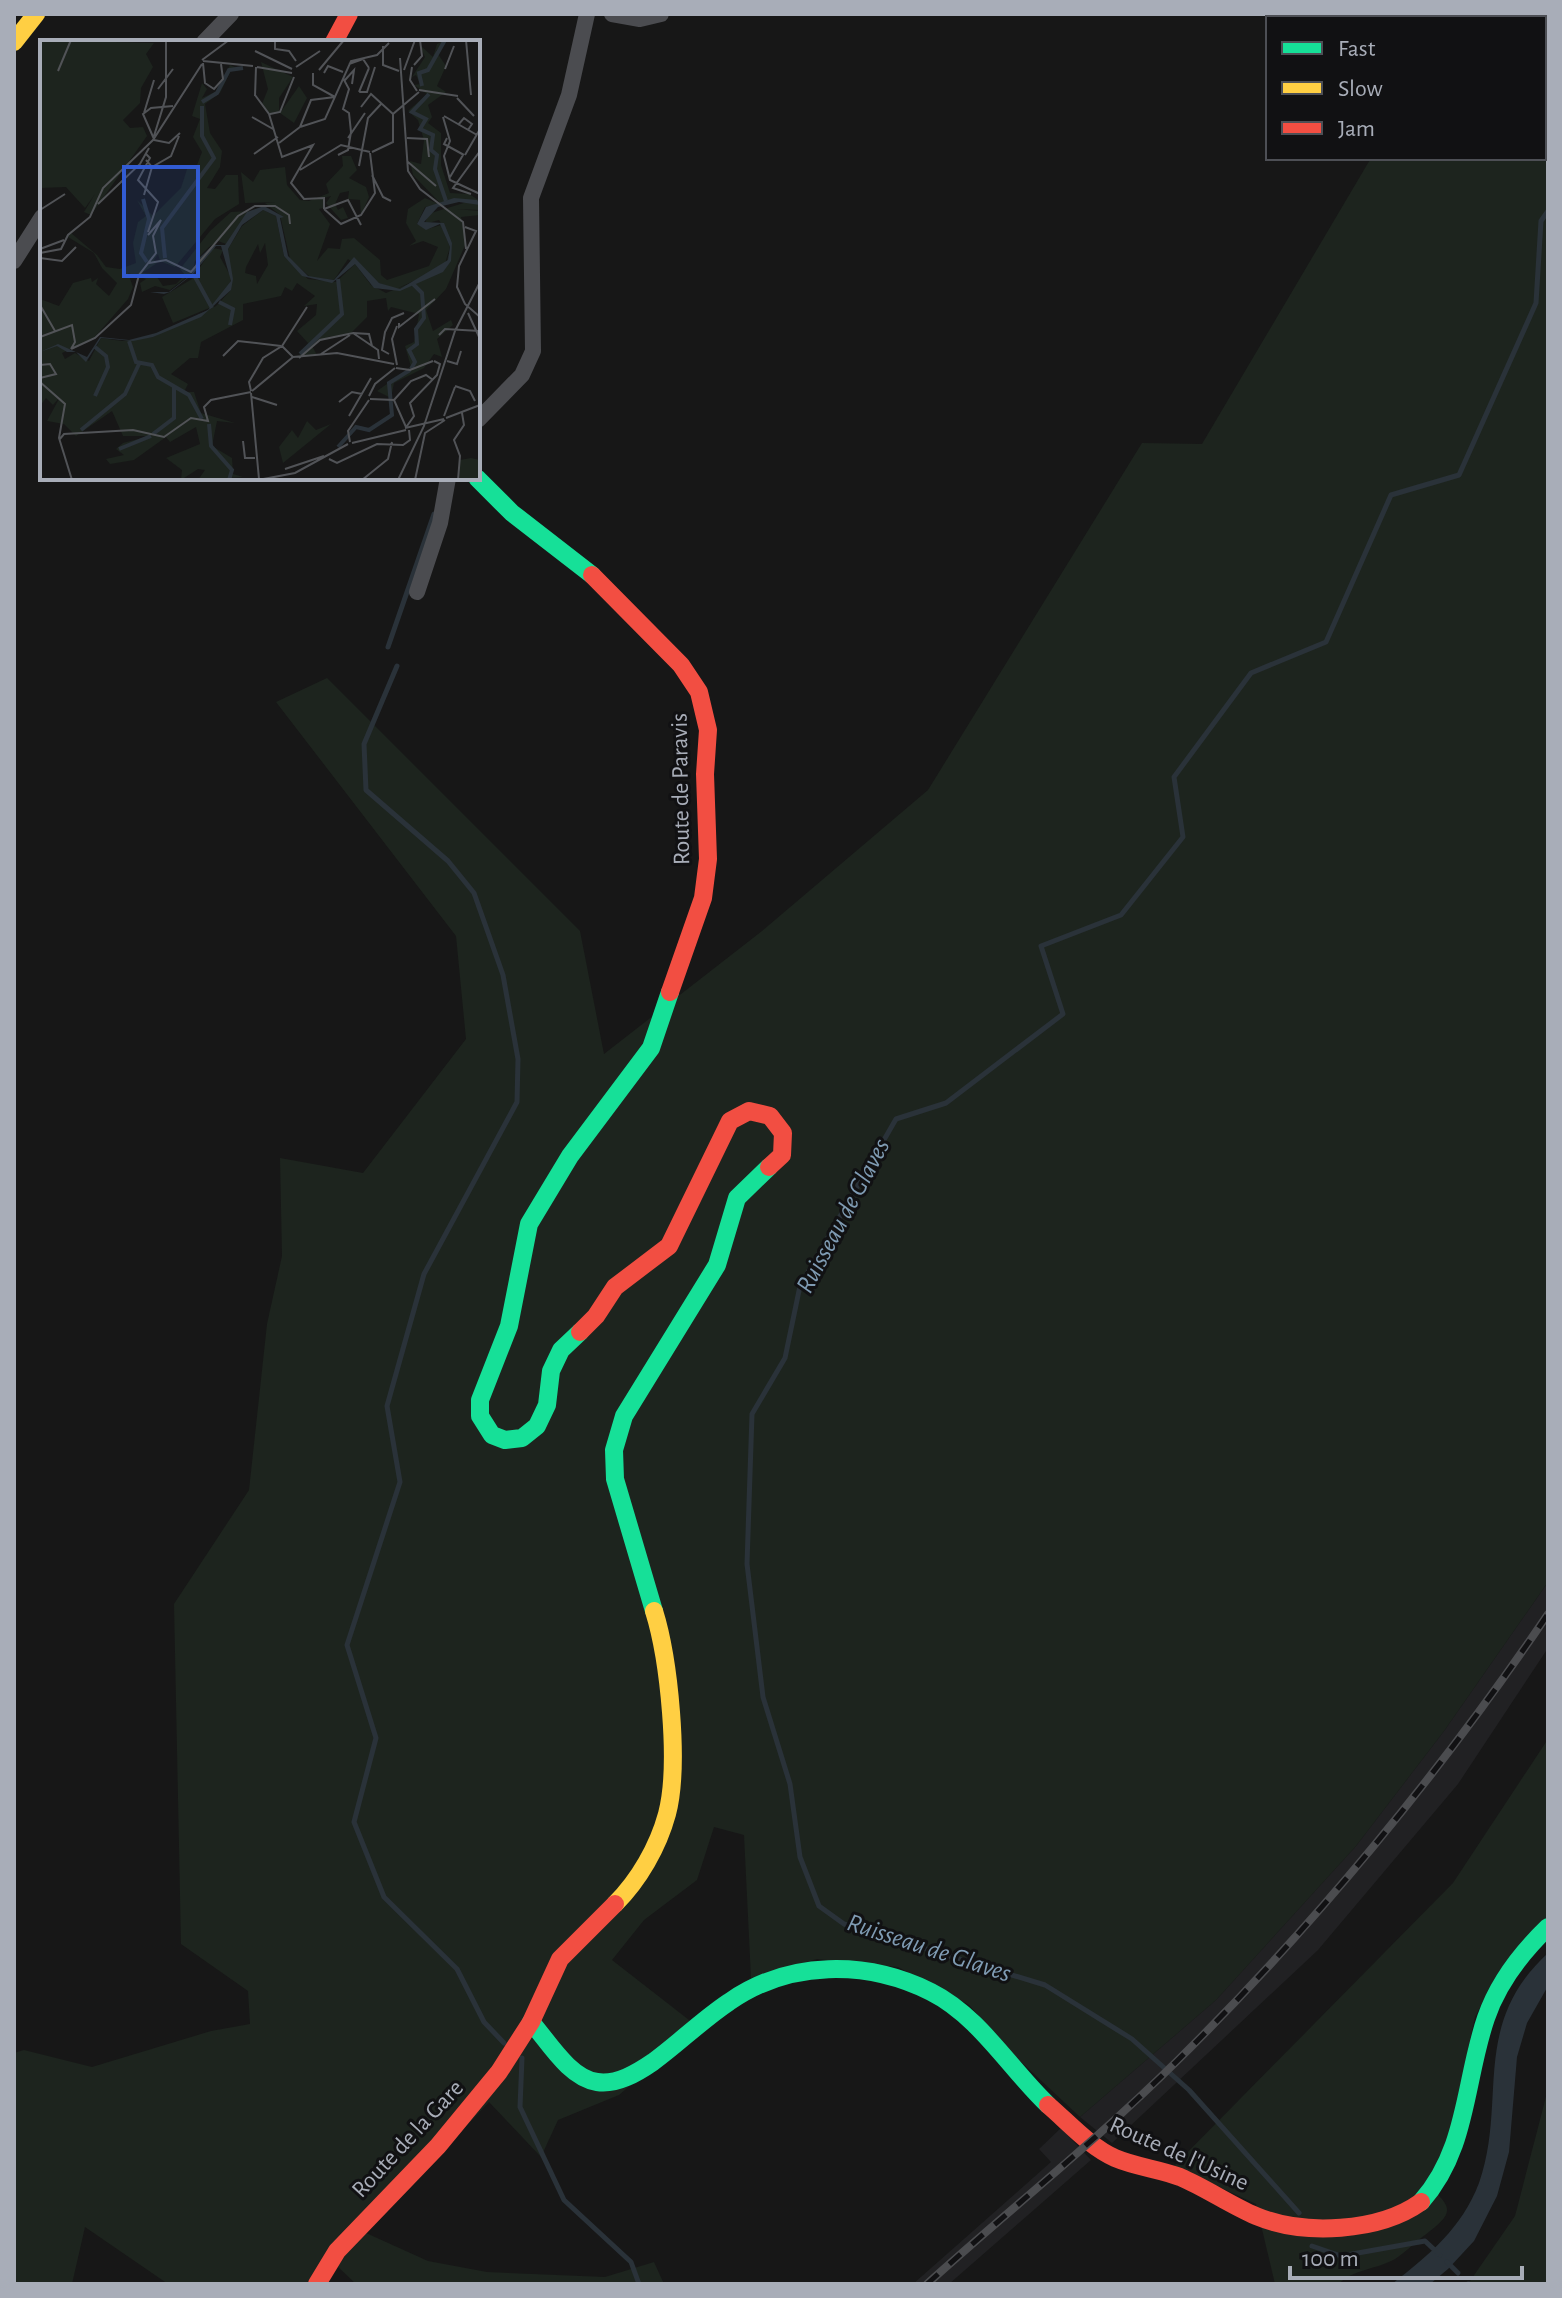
<svg xmlns="http://www.w3.org/2000/svg" width="1562" height="2298" viewBox="0 0 1562 2298" font-family="'Alegreya Sans',sans-serif">
<style>
.built{fill:#212123}
.green{fill:#1d241e}
.water{fill:#2a3239}
.lines{fill:none;stroke-linecap:round;stroke-linejoin:round}
.stream{stroke:#2a3239;stroke-width:5}
.street{stroke:#4b4c50;stroke-width:16}
.fast{stroke:#16e098;stroke-width:18}
.slow{stroke:#ffcf43;stroke-width:18}
.jam{stroke:#f24e42;stroke-width:18}
.rail-casing{stroke:#4b4c4f;stroke-width:8}
.rail{stroke:#111113;stroke-width:5;stroke-dasharray:15;stroke-linecap:butt}
.labels{text-anchor:middle;dominant-baseline:central;stroke-width:6;stroke-linejoin:round;paint-order:stroke}
.street-label{font-size:24px;fill:#a8adb8;stroke:#111113}
.water-label{font-size:26px;font-style:italic;fill:#7f9bb3;stroke:#111113}
.inset-river{fill:none;stroke:#2a3239;stroke-width:4}
.inset-road{fill:none;stroke:#515357;stroke-width:2}
.view{fill:#325cd3;fill-opacity:0.15;stroke:#325cd3;stroke-width:4}
.inset-edge{fill:none;stroke:#a8adb8;stroke-width:4}
</style>
<rect width="100%" height="100%" fill="#171717"/>
<g class="built">
<path d="M 1548,1582 L 1548,1648 L 1458,1784 L 1318,1950 L 1112,2143 L 1080,2117 L 1216,2000 L 1356,1846 L 1444,1731 Z"/>
<path d="M 1061,2128 L 1091,2160 L 949,2284 L 913,2284 L 1051,2162 L 1039,2149 Z"/>
</g>
<g class="green">
<path d="M 1351,14 L 1548,14 L 1548,1582 L 1444,1731 L 1356,1846 L 1216,2000 L 1080,2117 L 1015,2056 L 969,2005 L 898,1967 L 817,1959 L 751,1978 L 744,1835 L 714,1827 L 697,1880 L 644,1920 L 612,1960 L 698,2027 L 619,2095 L 558,2120 L 541,2157 L 489,2102 L 366,2233 L 428,2261 L 487,2272 L 605,2277 L 654,2262 L 664,2284 L 356,2284 L 336,2265 L 315,2284 L 168,2284 L 85,2227 L 72,2284 L 14,2284 L 14,2053 L 24,2050 L 92,2067 L 211,2031 L 250,2024 L 248,1991 L 181,1944 L 174,1604 L 249,1490 L 267,1324 L 282,1256 L 280,1158 L 363,1173 L 466,1039 L 456,936 L 276,702 L 327,678 L 580,931 L 604,1054 L 762,931 L 928,790 L 1142,443 L 1202,444 L 1371,158 L 1544,158 L 1544,18 L 1352,18 Z"/>
<path d="M 1548,1739 L 1548,1917 L 1494,1980 L 1475,2017 L 1446,2152 L 1427,2185 C 1456,2209 1452,2214 1425,2235 C 1415,2242 1406,2252 1395,2259 C 1378,2269 1351,2270 1339,2284 L 1275,2284 L 1256,2204 L 1174,2166 L 1453,1883 Z"/>
<path d="M 1548,2089 L 1548,2284 L 1468,2284 L 1515,2216 Z"/>
</g>
<path class="water" d="M 1548,1953 L 1548,1986 L 1527,2023 L 1517,2057 L 1509,2152 L 1497,2196 L 1474,2241 L 1448,2269 L 1430,2284 L 1392,2284 C 1429,2255 1462,2228 1479,2183 C 1508,2101 1469,2026 1548,1953 Z"/>
<g class="lines">
<g class="stream">
<path d="M 388,647 L 434,514"/>
<path d="M 397,666 L 364,744 L 366,790 L 448,861 L 474,893 L 503,975 L 518,1059 L 517,1102 L 424,1274 L 387,1406 L 400,1482 L 347,1645 L 376,1738 L 354,1822 L 384,1897 L 457,1969 L 484,2022 L 504,2043"/>
<path d="M 522,2058 L 520,2107 L 564,2200 L 631,2262 L 639,2284"/>
<path d="M 1299,2213 L 1189,2090 L 1132,2039 L 1045,1985 L 844,1924 L 819,1906 L 800,1857 L 790,1784 L 763,1697 L 747,1564 L 752,1414 L 785,1358 L 800,1286 L 896,1119 L 946,1103 L 1063,1014 L 1041,946 L 1121,915 L 1183,837 L 1174,777 L 1251,673 L 1326,642 L 1391,495 L 1459,475 L 1536,303 L 1541,221 L 1548,211"/>
<path d="M 1312,2246 L 1341,2256 L 1425,2241 L 1440,2255"/>
<path d="M 1447,2262 L 1458,2273"/>
<path d="M 1468,2284 L 1469,2284"/>
</g>
<g class="street">
<path d="M 612,14 L 640,19 L 661,14"/>
<path d="M 204,42 L 231,14"/>
<path d="M 14,261 L 42,217"/>
<path d="M 478,420 L 522,375 L 533,351 L 531,198 L 569,95 L 587,14"/>
<path d="M 417,592 L 440,523 L 448,478"/>
</g>
<g class="fast">
<path d="M 477,478 L 512,513 L 592,575"/>
<path d="M 580,1332 L 561,1350 L 551,1371 L 547,1405 L 537,1426 L 522,1438 L 505,1440 L 492,1435 L 480,1416 L 480,1400 L 509,1326 L 529,1224 L 570,1156 L 651,1048 L 670,992"/>
<path d="M 654,1611 L 615,1479 L 614,1450 L 624,1416 L 717,1265 L 737,1198 L 769,1167"/>
<path d="M 531,2022 C 548,2041 569,2078 597,2082 C 617,2085 637,2073 653,2062 C 679,2043 702,2020 729,2002 C 789,1960 867,1960 931,1992 C 979,2016 1010,2069 1048,2105"/>
<path d="M 1421,2202 C 1468,2149 1464,2082 1486,2018 C 1498,1983 1521,1953 1548,1927"/>
</g>
<g class="slow">
<path d="M 14,42 L 36,14"/>
<path d="M 615,1904 C 639,1880 658,1847 667,1814 C 680,1765 669,1659 654,1611"/>
</g>
<g class="jam">
<path d="M 334,42 L 349,14"/>
<path d="M 592,575 L 681,665 L 699,692 L 708,730 L 705,774 L 708,859 L 703,898 L 670,992"/>
<path d="M 580,1332 L 596,1316 L 615,1287 L 669,1246 L 730,1121 L 749,1111 L 770,1116 L 783,1133 L 782,1155 L 769,1167"/>
<path d="M 1048,2105 C 1069,2123 1090,2147 1115,2158 C 1136,2167 1159,2169 1180,2177 C 1206,2188 1230,2205 1256,2216 C 1304,2236 1379,2232 1421,2202"/>
<path d="M 317,2284 L 337,2251 L 438,2146 L 499,2072 L 531,2022 L 560,1959 L 615,1904"/>
</g>
<g class="rail-casing">
<path id="rail" d="M 927,2284 C 1009,2210 1097,2140 1176,2062 C 1312,1928 1441,1772 1548,1614"/>
</g>
<use href="#rail" class="rail"/>
</g>
<g class="labels">
<g class="street-label">
<text transform="translate(681 789) rotate(-91)">Route de Paravis</text>
<text transform="translate(408 2139) rotate(-47)">Route de la Gare</text>
<text transform="translate(1179 2154) rotate(24)">Route de l'Usine</text>
</g>
<g class="water-label">
<text transform="translate(843 1216) rotate(-62)">Ruisseau de Glaves</text>
<text transform="translate(929 1948) rotate(18)">Ruisseau de Glaves</text>
</g>
</g>
<g transform="translate(40 40)">
<rect width="440" height="440" fill="#171717"/>
<path d="M 0,0 L 114,3 L 106,14 L 113,27 L 101,48 L 100,63 L 83,80 L 90,88 L 103,87 L 107,96 L 51,175 L 44,172 L 55,154 L 45,168 L 26,147 L 0,148 ZM 406,0 L 396,11 L 406,26 L 397,46 L 406,52 L 388,65 L 392,77 L 388,83 L 401,93 L 401,125 L 410,153 L 429,154 L 440,161 L 414,159 L 401,164 L 373,135 L 370,121 L 381,124 L 384,100 L 378,80 L 368,71 L 387,54 L 374,45 L 380,44 L 376,35 L 372,37 L 385,17 L 379,4 L 393,17 L 397,4 ZM 221,22 L 253,37 L 239,58 L 239,72 L 229,73 L 222,64 L 228,49 ZM 190,25 L 202,30 L 191,30 L 180,53 L 165,64 L 170,93 L 182,111 L 180,127 L 167,148 L 175,149 L 186,135 L 198,135 L 199,164 L 175,179 L 135,227 L 120,221 L 118,214 L 114,220 L 117,223 L 102,233 L 115,234 L 123,246 L 136,244 L 145,235 L 140,229 L 170,191 L 191,172 L 209,171 L 186,204 L 178,201 L 169,207 L 155,221 L 153,232 L 130,250 L 115,246 L 102,252 L 100,243 L 106,239 L 88,233 L 93,247 L 88,259 L 54,298 L 22,313 L 25,319 L 35,313 L 49,321 L 61,298 L 82,301 L 113,297 L 176,266 L 191,250 L 188,209 L 202,186 L 223,170 L 236,176 L 244,216 L 268,239 L 296,242 L 315,224 L 331,245 L 346,253 L 404,230 L 412,203 L 399,180 L 385,184 L 388,174 L 427,162 L 438,164 L 440,170 L 416,169 L 440,171 L 440,175 L 421,177 L 426,203 L 406,249 L 386,270 L 393,291 L 411,280 L 413,285 L 397,299 L 402,317 L 394,314 L 384,328 L 354,343 L 351,358 L 337,351 L 371,327 L 365,306 L 374,302 L 379,274 L 351,267 L 348,271 L 346,258 L 327,261 L 327,277 L 310,294 L 288,297 L 272,306 L 277,315 L 257,318 L 268,303 L 257,291 L 276,275 L 277,264 L 264,266 L 275,256 L 257,243 L 252,251 L 245,247 L 241,256 L 203,264 L 203,280 L 161,302 L 158,318 L 150,318 L 131,334 L 148,344 L 144,352 L 154,352 L 161,373 L 195,383 L 177,381 L 172,406 L 192,418 L 193,434 L 203,437 L 158,440 L 165,430 L 158,429 L 141,440 L 142,430 L 126,418 L 160,404 L 156,387 L 130,402 L 126,397 L 94,420 L 70,424 L 66,419 L 84,415 L 76,409 L 83,403 L 110,396 L 83,396 L 72,371 L 36,396 L 24,384 L 7,381 L 20,357 L 13,365 L 6,358 L 0,366 L 0,259 L 19,266 L 33,243 L 51,238 L 52,242 L 58,238 L 56,244 L 69,256 L 77,243 L 62,228 L 54,213 L 28,197 L 31,193 L 57,215 L 66,227 L 80,229 L 96,223 L 93,203 L 98,182 L 106,176 L 97,160 L 113,176 L 141,148 L 148,126 L 157,125 L 162,112 L 153,97 L 160,79 L 152,76 L 162,43 L 167,49 L 162,58 L 177,51 ZM 225,203 L 228,225 L 217,244 L 216,236 L 205,233 L 206,227 L 218,204 L 220,213 ZM 259,46 L 267,58 L 254,83 L 240,73 ZM 302,116 L 311,116 L 317,130 L 309,138 L 326,147 L 329,157 L 321,175 L 320,160 L 308,159 L 309,151 L 300,153 L 295,164 L 298,170 L 303,167 L 308,178 L 301,180 L 286,163 L 291,156 L 284,158 L 283,168 L 279,169 L 290,184 L 277,221 L 288,208 L 300,209 L 302,199 L 314,198 L 340,220 L 341,235 L 347,240 L 389,226 L 398,207 L 383,201 L 369,206 L 376,201 L 366,183 L 368,169 L 385,158 L 399,164 L 385,167 L 377,184 L 388,189 L 401,185 L 410,207 L 404,227 L 356,249 L 339,243 L 308,219 L 294,240 L 270,237 L 250,219 L 240,175 L 225,163 L 236,162 L 205,163 L 201,132 L 213,142 L 220,130 L 245,127 L 247,145 L 260,160 L 269,161 L 289,153 L 286,144 L 303,126 ZM 173,208 L 183,210 L 180,217 L 190,235 L 190,247 L 174,266 L 133,283 L 122,257 L 152,239 ZM 267,381 L 276,390 L 291,384 L 243,423 L 239,407 L 252,390 L 258,398 ZM 431,418 L 440,420 L 440,440 L 419,440 L 420,420 Z" fill="#1d241e" fill-rule="evenodd"/>
<path d="M 414,158 L 437,160 L 440,165 L 419,162 L 398,167 L 384,182 L 404,183 L 412,203 L 411,221 L 403,232 L 360,251 L 334,248 L 315,224 L 292,243 L 262,236 L 244,216 L 236,176 L 223,170 L 202,185 L 188,209 L 193,239 L 191,250 L 161,277 L 113,297 L 93,301 L 61,298 L 46,322 L 36,312 L 27,312 L 17,306 L 0,312 L 18,304 L 47,317 L 60,297 L 89,300 L 116,293 L 168,270 L 191,241 L 181,206 L 176,206 L 153,234 L 130,252 L 124,254 L 110,252 L 129,252 L 152,234 L 157,220 L 173,205 L 185,205 L 207,172 L 224,166 L 244,177 L 240,178 L 248,216 L 268,236 L 294,240 L 314,217 L 339,243 L 360,249 L 408,220 L 410,207 L 400,184 L 386,190 L 377,184 L 386,167 Z" fill="#2a3239"/>
<path class="inset-river" d="M 382,46 L 379,33 L 388,30 L 405,0M 389,54 L 372,72 L 386,79 L 380,89 L 393,95 L 391,110 L 397,115 L 395,129 L 406,161M 162,62 L 177,53 L 189,30 L 203,28M 103,159 L 109,179 L 101,213 L 107,222M 125,218 L 122,188 L 174,118 L 162,96 L 162,66M 154,235 L 172,268M 179,262 L 193,269 L 190,285M 89,301 L 96,322 L 112,325 L 118,337 L 149,355 L 162,379M 55,307 L 66,316 L 68,327 L 55,356M 260,314 L 302,274 L 298,239M 371,329 L 375,322 L 369,310 L 377,304 L 376,289 L 384,278 L 382,253 L 373,244M 169,384 L 171,406 L 192,430 L 189,440M 41,390 L 85,354 L 99,324M 113,394 L 134,378 L 134,347M 298,407 L 316,387 L 329,390 L 352,375 L 349,343 L 370,330M 79,409 L 111,396"/>
<path class="inset-road" d="M 235,0 L 235,9 L 249,11 L 256,21M 426,0 L 431,55M 343,6 L 343,25 L 359,31M 215,11 L 252,29M 360,18 L 368,131 L 380,149 L 423,182 L 426,209M 162,20 L 189,0M 163,21 L 213,26M 163,23 L 165,43 L 174,49 L 183,39 L 181,24M 309,24 L 323,19 L 329,28M 374,25 L 382,16 L 380,0M 217,27 L 252,33M 256,27 L 280,11M 372,27 L 370,40 L 377,51M 405,29 L 414,6M 279,30 L 304,0M 364,30 L 375,0M 18,31 L 31,0M 273,33 L 273,45 L 295,57M 284,33 L 288,26 L 303,32M 305,40 L 314,30 L 312,44M 118,49 L 133,29M 379,50 L 418,56M 319,52 L 327,52 L 335,27M 319,52 L 329,28M 215,55 L 229,74 L 242,117 L 273,105 L 251,143 L 264,159 L 284,158 L 284,169M 215,56 L 216,27M 417,58 L 434,76M 321,67 L 331,54 L 353,74M 104,73 L 114,40M 230,74 L 240,72 L 254,37M 404,76 L 437,95M 212,77 L 233,89M 403,77 L 410,101 L 404,116 L 410,140 L 440,154M 418,85 L 424,78 L 432,84 L 428,90M 260,87 L 285,79 L 311,21 L 337,15 L 349,3M 260,87 L 271,60 L 295,57M 114,96 L 126,57 L 126,0M 308,98 L 325,73M 367,98 L 387,99 L 389,117M 407,98 L 404,104 L 424,115M 114,99 L 103,74 L 111,68 L 133,66M 114,100 L 129,103 L 140,93M 239,103 L 260,87M 332,112 L 353,102 L 353,74 L 379,52M 106,114 L 110,118 L 98,140 L 118,162 L 108,192M 214,114 L 238,97M 298,115 L 308,110 L 311,92 L 309,73 L 303,69 L 309,49 L 303,38M 425,115 L 440,89M 368,122 L 396,146M 319,126 L 328,78 L 342,63M 112,127 L 131,116 L 139,96M 260,130 L 301,105 L 330,112M 332,135 L 343,157 L 351,161M 410,137 L 423,115M 431,154 L 413,148 L 440,111M 104,155 L 112,127 L 106,120M 58,164 L 100,124 L 109,108M 284,169 L 301,184 L 321,175 L 335,153 L 330,113M 284,169 L 308,160 L 321,185M 0,170 L 25,154M 425,187 L 436,191 L 419,226 L 417,247 L 425,264 L 440,277M 0,209 L 24,200M 0,213 L 21,209 L 28,195 L 50,177 L 63,148 L 113,100 L 162,24M 0,218 L 22,221 L 36,207M 109,223 L 126,220 L 151,232 L 198,176 L 215,166 L 235,166 L 249,175 L 250,184M 0,265 L 15,291M 428,273 L 440,299M 359,283 L 359,287 L 395,259M 313,293 L 329,294 L 332,306M 399,295 L 405,289 L 440,291M 0,297 L 32,285 L 35,302 L 31,309M 242,306 L 267,267M 31,309 L 55,298 L 91,265 L 99,235 L 116,213 L 113,196 L 121,180 L 108,195M 281,314 L 310,295M 349,314 L 342,310 L 345,292 L 352,278 L 364,273M 183,316 L 198,301 L 241,306M 253,317 L 297,313 L 354,324M 259,318 L 280,300 L 313,293 L 338,310 L 339,319M 407,321 L 417,324 L 421,311M 0,325 L 10,324 L 16,334 L 0,338M 357,325 L 352,299 L 357,286M 356,328 L 370,330 L 393,321M 0,342 L 25,364 L 19,398 L 32,440M 415,346 L 430,351 L 435,361M 211,351 L 209,342 L 223,318 L 242,306 L 253,317M 212,351 L 253,317M 211,353 L 219,439M 329,356 L 335,344 L 355,328M 212,357 L 237,365M 330,359 L 354,360 L 366,387M 354,360 L 371,341 L 386,335 L 393,340M 299,362 L 312,352 L 322,354M 309,376 L 331,338M 404,376 L 415,347M 406,378 L 440,365M 367,386 L 374,376 L 370,363 L 397,335 L 400,324 L 394,321M 365,388 L 404,379M 19,400 L 24,394 L 93,390 L 124,397 L 151,378 L 168,381 L 164,367 L 171,360 L 211,352M 203,401 L 205,418 L 215,418M 310,402 L 308,391 L 329,360M 312,403 L 366,390M 289,419 L 297,423 L 337,404 L 363,405 L 370,400 L 369,390M 245,429 L 284,416M 218,440 L 255,433 L 308,404M 322,440 L 348,419 L 352,402M 358,440 L 384,386 L 415,291 L 440,242M 375,440 L 385,393 L 405,380M 418,440 L 420,416 L 414,400 L 424,385 L 422,373"/>
<path class="view" d="M 84,127 L 158,127 L 158,236 L 84,236 Z"/>
<rect width="440" height="440" class="inset-edge"/>
</g>
<rect width="1562" height="2298" fill="none" stroke="#a8adb8" stroke-width="32"/>
<rect x="1266" y="16" width="280" height="144" fill="#111113" stroke="#4d4f55" stroke-width="2"/>
<rect x="1282" y="42" width="40" height="12" fill="#16e098" stroke="#4d4f55" stroke-width="2"/>
<text x="1338" y="56" font-size="24" fill="#a8adb8">Fast</text>
<rect x="1282" y="82" width="40" height="12" fill="#ffcf43" stroke="#4d4f55" stroke-width="2"/>
<text x="1338" y="96" font-size="24" fill="#a8adb8">Slow</text>
<rect x="1282" y="122" width="40" height="12" fill="#f24e42" stroke="#4d4f55" stroke-width="2"/>
<text x="1338" y="136" font-size="24" fill="#a8adb8">Jam</text>
<path d="M1290 2266v12h232v-12" fill="none" stroke="#a8adb8" stroke-width="4"/>
<text x="1302" y="2266" font-size="24" fill="#a8adb8" stroke="#111113" stroke-width="6" paint-order="stroke">100 m</text>
</svg>
